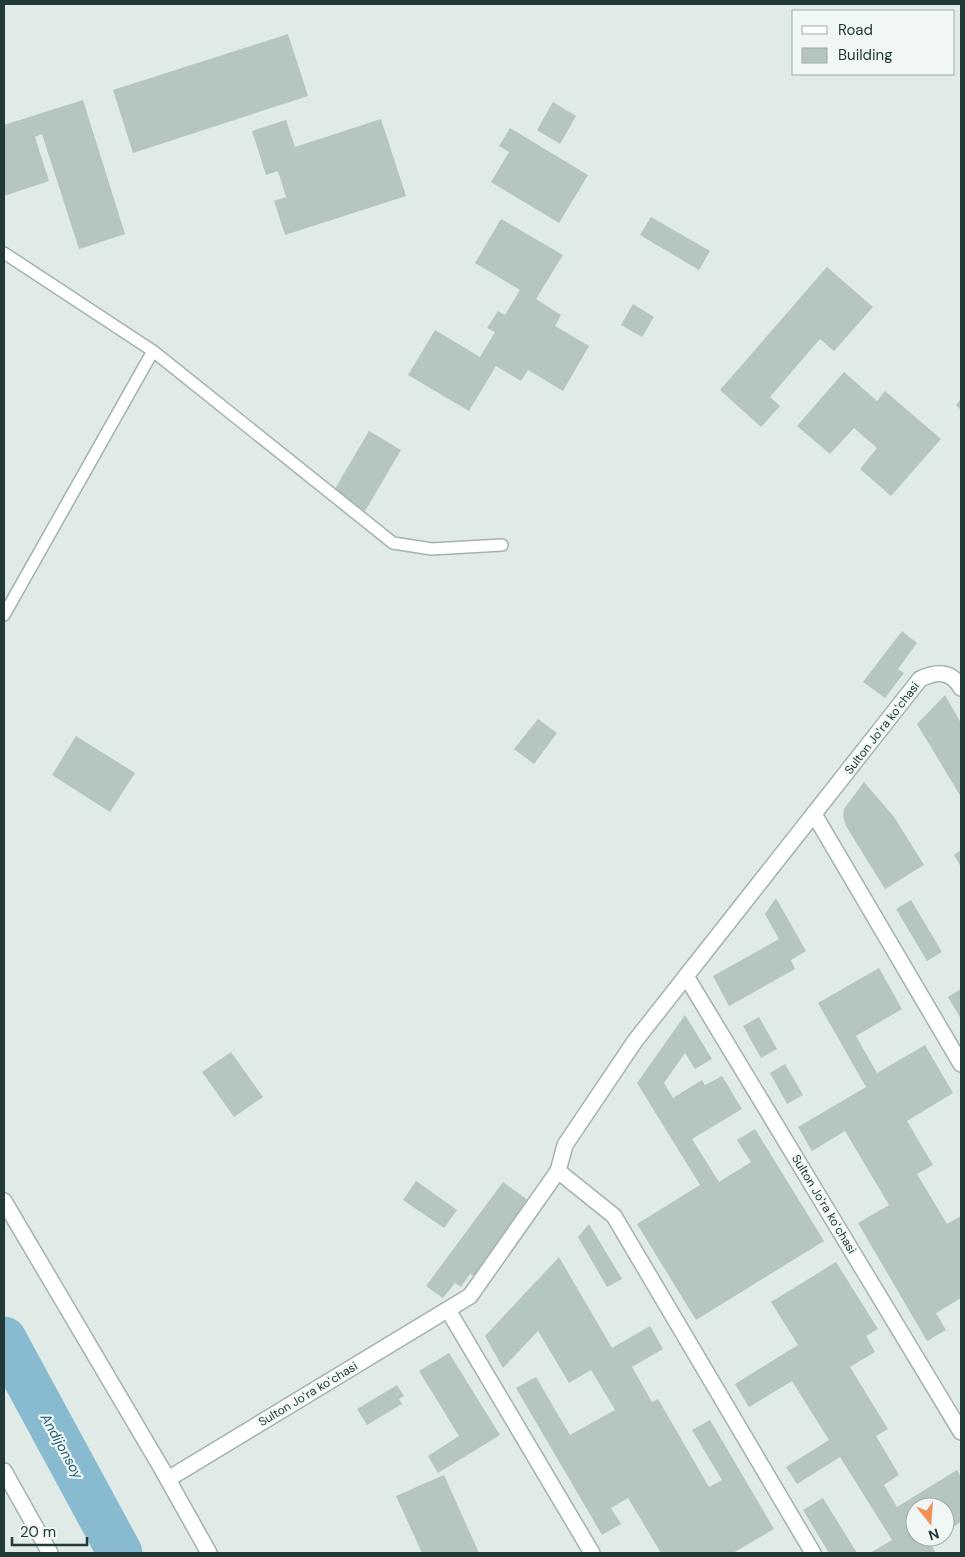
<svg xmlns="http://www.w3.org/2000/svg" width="965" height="1557" viewBox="0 0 965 1557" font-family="'DM Sans',sans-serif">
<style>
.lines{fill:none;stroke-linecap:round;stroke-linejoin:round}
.river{stroke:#88bbd0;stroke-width:45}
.building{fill:#b5c5c0}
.lane-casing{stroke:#a3b2af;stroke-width:14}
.street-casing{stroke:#a3b2af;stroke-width:18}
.lane{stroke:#fff;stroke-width:11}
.street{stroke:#fff;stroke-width:15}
.labels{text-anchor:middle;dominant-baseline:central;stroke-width:4.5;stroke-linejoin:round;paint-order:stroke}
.street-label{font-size:12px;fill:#213a37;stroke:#f0f7f4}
.water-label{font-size:14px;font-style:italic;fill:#1c5b75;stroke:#f0f7f4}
</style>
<rect width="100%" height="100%" fill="#e0ebe7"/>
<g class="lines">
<path class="river" d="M 4,1339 L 120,1553"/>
</g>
<g class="building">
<path d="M 288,34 L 308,96 L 133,153 L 113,90 Z"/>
<path d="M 83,100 L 125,234 L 79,249 L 42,134 L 35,137 L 49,181 L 4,196 L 4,125 Z"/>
<path d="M 553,102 L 576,116 L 560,144 L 537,130 Z"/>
<path d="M 381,119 L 406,196 L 285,235 L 274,201 L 286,197 L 278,171 L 266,175 L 252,131 L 286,120 L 295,147 Z"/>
<path d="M 510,128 L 588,175 L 559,223 L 491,182 L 509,152 L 499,146 Z"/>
<path d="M 651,217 L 710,251 L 699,270 L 640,235 Z"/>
<path d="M 501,219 L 563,255 L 536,299 L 561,315 L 555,326 L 589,346 L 563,391 L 528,370 L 521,381 L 496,366 L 469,411 L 408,375 L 435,330 L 480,357 L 495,332 L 487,328 L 498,311 L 505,315 L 520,290 L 475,263 Z"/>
<path d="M 827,267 L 873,307 L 834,351 L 820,339 L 770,397 L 780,406 L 761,427 L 720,390 Z"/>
<path d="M 633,304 L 654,317 L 642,337 L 621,325 Z"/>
<path d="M 844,372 L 877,401 L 885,391 L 941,439 L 891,496 L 860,469 L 877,448 L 854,428 L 830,454 L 797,426 Z"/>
<path d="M 961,399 L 961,410 L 956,405 Z"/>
<path d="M 369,431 L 401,450 L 365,511 L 333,492 Z"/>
<path d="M 902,631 L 917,643 L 898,669 L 904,673 L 885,698 L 863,682 Z"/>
<path d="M 945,695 L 961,723 L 961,797 L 917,724 Z"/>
<path d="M 538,719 L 557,733 L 534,764 L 514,749 Z"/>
<path d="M 76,736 L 135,773 L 110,812 L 52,775 Z"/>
<path d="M 864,782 L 894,817 L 924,865 L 885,889 L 846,826 L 843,816 L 844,809 Z"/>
<path d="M 961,850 L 961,867 L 954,855 Z"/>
<path d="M 776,898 L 806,951 L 791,960 L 795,969 L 729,1006 L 713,976 L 779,939 L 765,914 Z"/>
<path d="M 911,900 L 942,952 L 927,961 L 896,909 Z"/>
<path d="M 879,968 L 902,1009 L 856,1036 L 877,1073 L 925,1045 L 953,1093 L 907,1121 L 933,1165 L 917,1174 L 947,1224 L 961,1216 L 961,1298 L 936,1313 L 946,1330 L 927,1341 L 858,1223 L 889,1205 L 845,1131 L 812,1151 L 798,1127 L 866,1087 L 818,1003 Z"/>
<path d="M 961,989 L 961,1019 L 948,997 Z"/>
<path d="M 685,1015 L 712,1059 L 695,1069 L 685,1053 L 664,1083 L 673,1098 L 702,1080 L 705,1085 L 722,1076 L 742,1109 L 692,1139 L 719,1182 L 751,1162 L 737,1140 L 755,1129 L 824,1241 L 696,1320 L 637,1224 L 700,1185 L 637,1083 Z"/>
<path d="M 759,1017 L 777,1049 L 761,1058 L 743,1026 Z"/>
<path d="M 231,1052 L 263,1097 L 234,1117 L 202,1072 Z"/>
<path d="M 785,1064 L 803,1095 L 787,1104 L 770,1073 Z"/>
<path d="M 416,1181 L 457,1210 L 444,1228 L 403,1200 Z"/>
<path d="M 503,1182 L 529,1201 L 474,1276 L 470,1274 L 461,1287 L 455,1283 L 443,1298 L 426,1286 Z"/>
<path d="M 589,1224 L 622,1279 L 607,1287 L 578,1237 Z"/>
<path d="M 559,1257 L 612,1348 L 650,1326 L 663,1349 L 632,1367 L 652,1402 L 658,1399 L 709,1487 L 722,1480 L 692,1430 L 710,1420 L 774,1529 L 733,1553 L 661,1553 L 628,1498 L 611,1508 L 621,1524 L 602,1535 L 516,1388 L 536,1377 L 570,1435 L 615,1410 L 591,1370 L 569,1383 L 538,1331 L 503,1368 L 485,1336 Z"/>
<path d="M 836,1262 L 878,1329 L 866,1336 L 875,1352 L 850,1367 L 888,1429 L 876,1436 L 899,1475 L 884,1485 L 897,1507 L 957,1470 L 961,1477 L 961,1522 L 945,1532 L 945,1507 L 915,1507 L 915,1537 L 936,1537 L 929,1542 L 936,1553 L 870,1553 L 892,1540 L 840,1457 L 797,1484 L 786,1467 L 829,1440 L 792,1381 L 749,1407 L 735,1384 L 798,1345 L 771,1302 Z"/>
<path d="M 449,1353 L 500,1435 L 438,1473 L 428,1456 L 459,1436 L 419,1371 Z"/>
<path d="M 397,1385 L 404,1396 L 399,1399 L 402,1404 L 367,1425 L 357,1409 Z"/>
<path d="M 444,1475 L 479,1553 L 422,1553 L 396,1496 Z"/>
<path d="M 823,1498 L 857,1553 L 829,1553 L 803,1510 Z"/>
</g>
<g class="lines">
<g class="lane-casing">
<g id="lane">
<path d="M 4,253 L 153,351 L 393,543 L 432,549 L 502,545"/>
<path d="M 4,615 L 153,351"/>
</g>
</g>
<g class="street-casing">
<g id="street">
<path d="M 814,814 L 961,1064"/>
<path d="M 686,976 L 961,1432"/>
<path d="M 558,1171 L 614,1216 L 813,1553"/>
<path d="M 4,1201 L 162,1469 L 209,1553"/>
<path d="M 448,1310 L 592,1553"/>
<path d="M 4,1471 L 50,1553"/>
<path d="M 168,1479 L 470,1296 L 558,1171 L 565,1145 L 635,1041 L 920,679 C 937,671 951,670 961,688"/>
</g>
</g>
<use href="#lane" class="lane"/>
<use href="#street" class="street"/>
</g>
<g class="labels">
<g class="street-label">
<text transform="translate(882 728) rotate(-52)">Sulton Joʻra koʻchasi</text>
<text transform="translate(824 1204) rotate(59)">Sulton Joʻra koʻchasi</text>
<text transform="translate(308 1394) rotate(-31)">Sulton Joʻra koʻchasi</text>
</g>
<g class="water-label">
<text transform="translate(62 1446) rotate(61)">Andijonsoy</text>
</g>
</g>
<rect width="965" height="1557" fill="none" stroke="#213a37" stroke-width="10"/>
<rect x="792" y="10" width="162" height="65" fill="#f0f7f4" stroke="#9daba8"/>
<rect x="802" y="26" width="25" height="8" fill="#ffffff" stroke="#9daba8"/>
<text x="838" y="35" font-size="15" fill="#213a37">Road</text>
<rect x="802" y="48" width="25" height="15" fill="#b5c5c0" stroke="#9daba8"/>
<text x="838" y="60" font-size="15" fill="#213a37">Building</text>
<g transform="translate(930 1522) rotate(163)"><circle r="24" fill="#f0f7f4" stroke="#9daba8"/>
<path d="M0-4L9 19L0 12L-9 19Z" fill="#f09158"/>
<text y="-8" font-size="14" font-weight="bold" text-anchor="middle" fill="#213a37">N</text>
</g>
<path d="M12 1537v8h75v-8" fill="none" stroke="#213a37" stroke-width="2.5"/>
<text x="20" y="1537" font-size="15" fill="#213a37" stroke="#f0f7f4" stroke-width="4" paint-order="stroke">20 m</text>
</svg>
